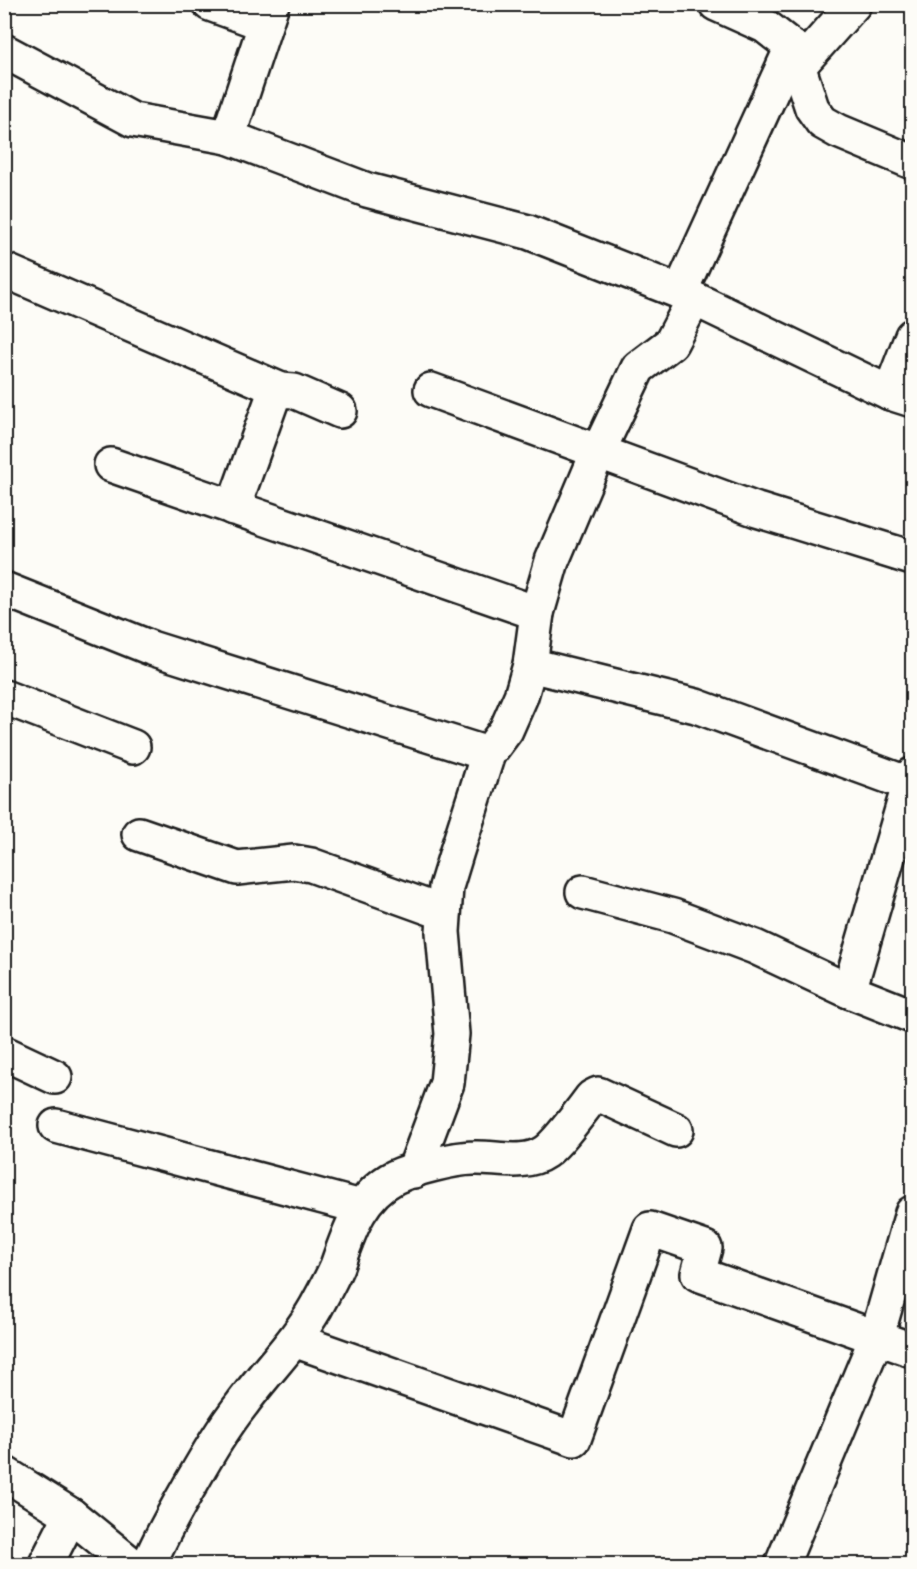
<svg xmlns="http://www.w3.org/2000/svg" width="917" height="1569" viewBox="0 0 917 1569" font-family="'Balsamiq Sans',sans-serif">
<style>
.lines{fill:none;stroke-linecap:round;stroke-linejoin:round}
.minor-casing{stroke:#1c1c1c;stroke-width:38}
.minor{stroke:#fdfcf7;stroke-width:33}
</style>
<rect width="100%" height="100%" fill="#fdfcf7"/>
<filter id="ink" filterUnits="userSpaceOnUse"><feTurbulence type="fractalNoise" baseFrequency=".0167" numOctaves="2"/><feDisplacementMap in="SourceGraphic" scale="12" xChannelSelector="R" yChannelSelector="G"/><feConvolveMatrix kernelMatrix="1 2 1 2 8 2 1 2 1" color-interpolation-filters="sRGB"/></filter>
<g filter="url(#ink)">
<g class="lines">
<g class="minor-casing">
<g id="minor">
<path d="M 210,4 L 265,24"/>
<path d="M 716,4 L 765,26 L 792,47 L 812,108 L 822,122 L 838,131 L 912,162"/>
<path d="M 4,51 L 133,120 L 228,137 L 367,190 L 528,232 L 680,292 L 890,393"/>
<path d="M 799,66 L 854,4"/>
<path d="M 228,137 L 272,4"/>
<path d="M 4,270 L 281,390"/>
<path d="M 680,292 L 792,47"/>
<path d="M 912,336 L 890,393 L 912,400"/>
<path d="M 431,390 L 757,510 L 912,558"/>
<path d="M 111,465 L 537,613"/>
<path d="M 233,508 L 273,397 L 281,390 L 294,391 L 340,411"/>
<path d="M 4,589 L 151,648 L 488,754"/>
<path d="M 530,665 L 696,706 L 912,785"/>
<path d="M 4,697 L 133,747"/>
<path d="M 139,834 L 237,868 L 294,862 L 311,865 L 444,913"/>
<path d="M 583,892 L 673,916 L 755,947 L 849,991 L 912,775"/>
<path d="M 849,991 L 912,1016"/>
<path d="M 4,1053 L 55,1077"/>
<path d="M 56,1126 L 361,1207"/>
<path d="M 414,1171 L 447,1083 L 452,1034 L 443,932 L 446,887 L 457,851 L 488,754 L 506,730 L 521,696 L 530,665 L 537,613 L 552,561 L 598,452 L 638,368 L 671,343 L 694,299"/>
<path d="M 294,1340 L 574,1439 L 650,1229 L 705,1248 L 698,1274 L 912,1350"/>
<path d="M 4,1473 L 71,1515 L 131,1564"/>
<path d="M 46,1564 L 71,1515"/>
<path d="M 149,1564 C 161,1535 177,1508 193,1480 C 208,1454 223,1428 242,1404 C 266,1371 296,1342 316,1307 C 323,1294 331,1280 337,1266 C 349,1232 360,1195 395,1177 C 412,1169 454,1158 474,1158 C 496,1157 525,1166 545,1152 C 558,1143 581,1111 592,1097 L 598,1094 L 676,1130"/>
<path d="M 782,1564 L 877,1336 L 912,1213"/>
</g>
</g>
<use href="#minor" class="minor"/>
</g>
</g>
<rect width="917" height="1569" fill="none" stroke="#fdfcf7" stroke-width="24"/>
<rect x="12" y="12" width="893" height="1545" fill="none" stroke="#1c1c1c" stroke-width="2" filter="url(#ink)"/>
</svg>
